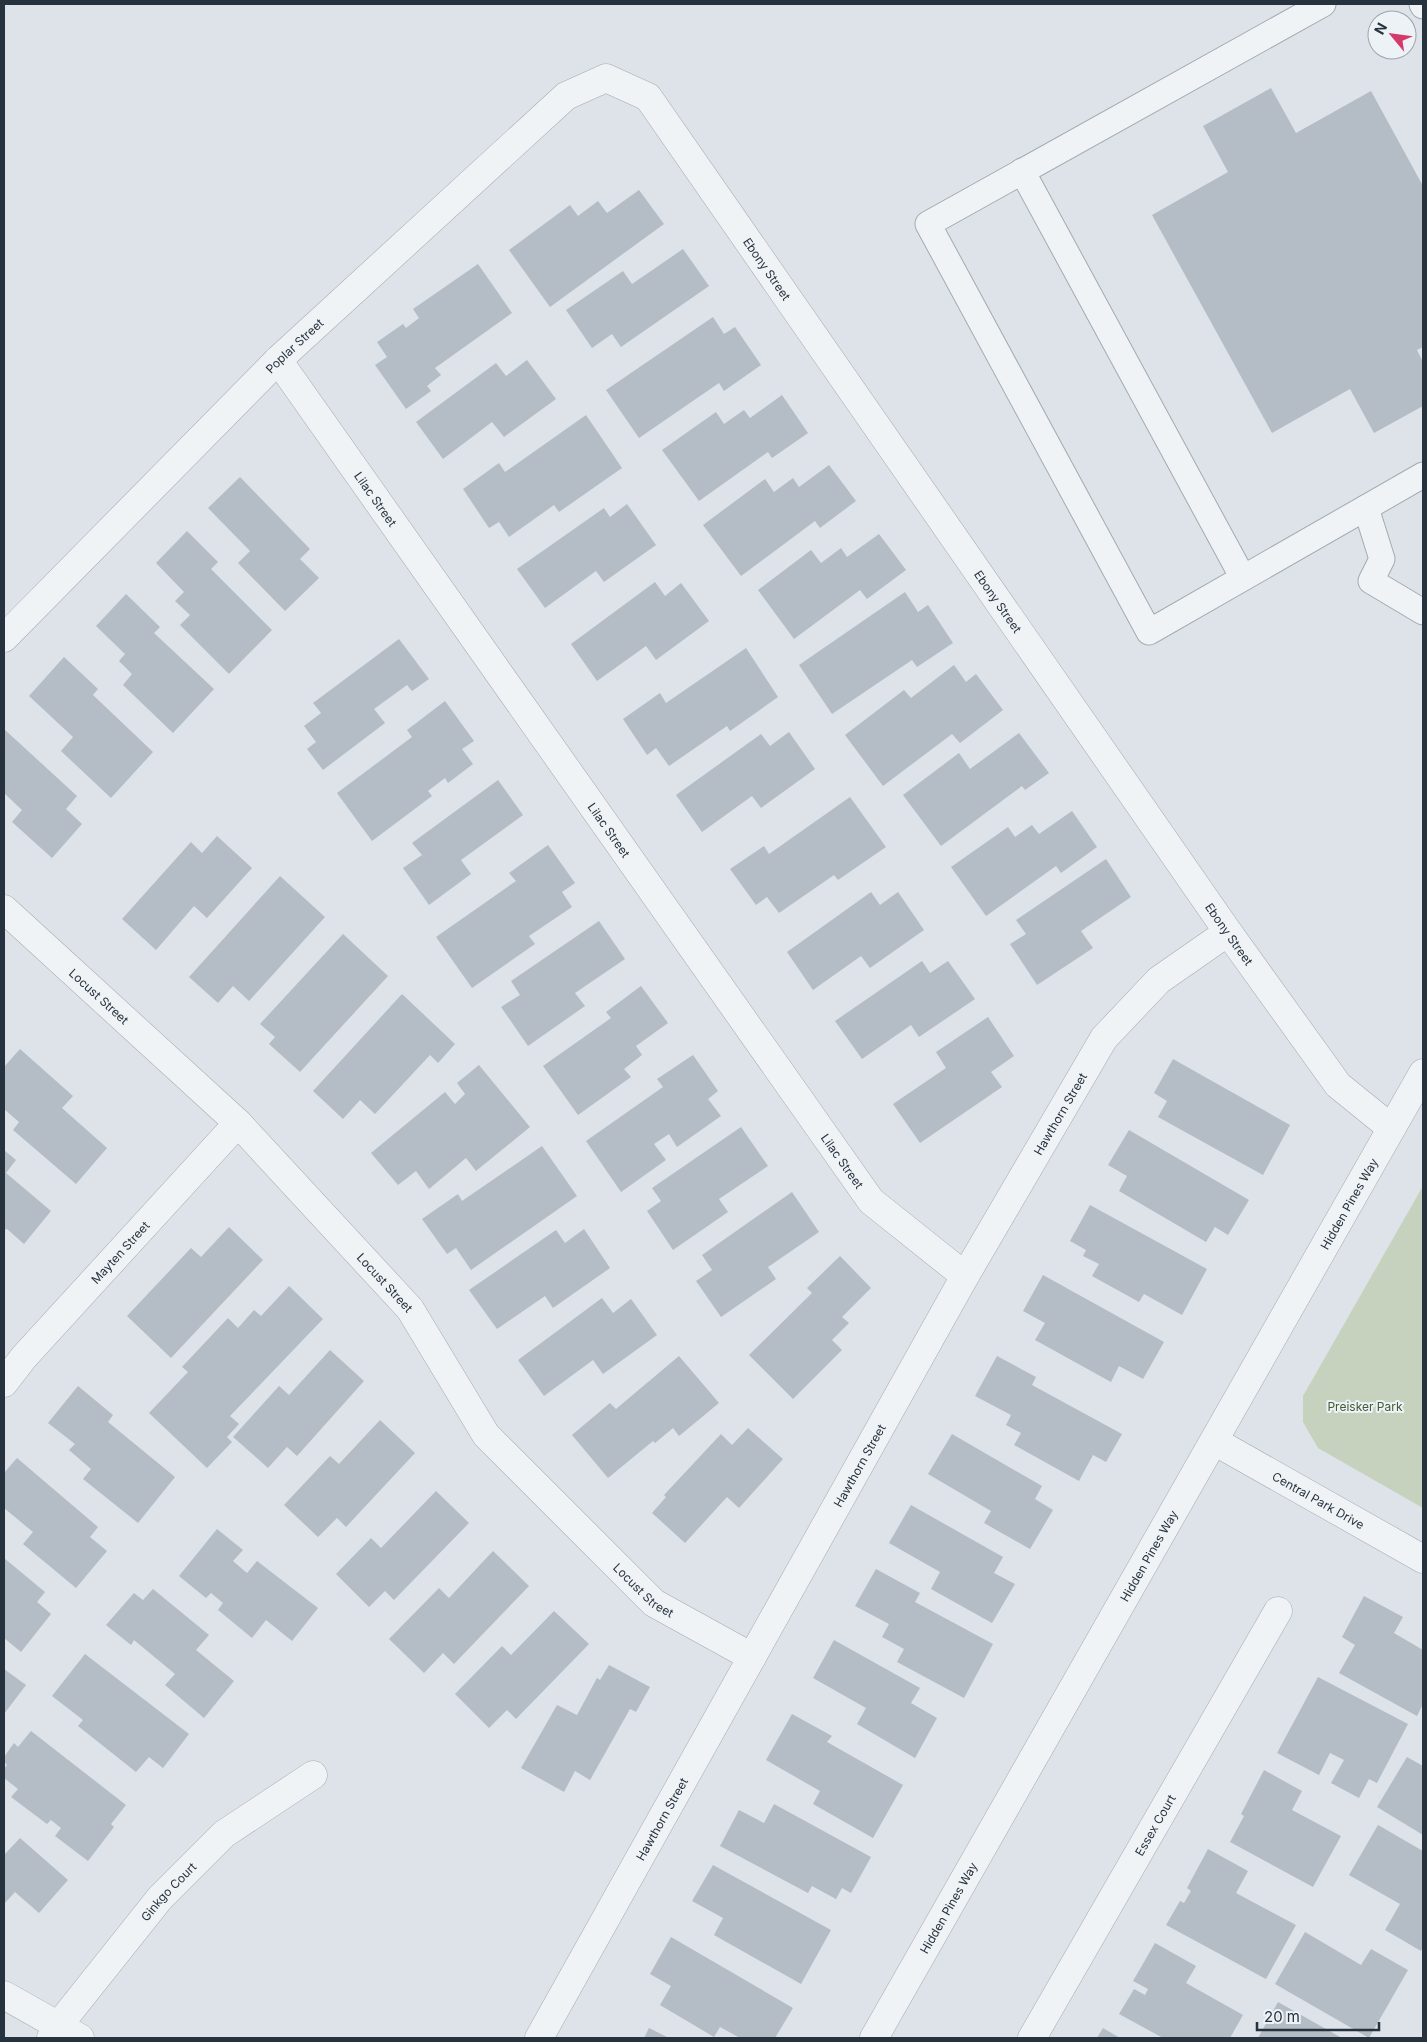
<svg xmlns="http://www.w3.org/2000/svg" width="1427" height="2042" viewBox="0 0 1427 2042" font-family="Inter,sans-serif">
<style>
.green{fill:#c6d2bd}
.building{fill:#b4bdc5}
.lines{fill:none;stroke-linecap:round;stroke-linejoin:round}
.service-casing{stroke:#a2abb2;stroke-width:27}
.minor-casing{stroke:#a2abb2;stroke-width:29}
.service{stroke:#f0f3f6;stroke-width:25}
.minor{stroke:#f0f3f6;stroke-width:28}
.labels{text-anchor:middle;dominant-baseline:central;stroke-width:4;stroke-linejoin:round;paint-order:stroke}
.street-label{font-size:12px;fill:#26333f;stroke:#ecf2f5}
.park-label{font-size:12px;fill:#415b32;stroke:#ecf2f5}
</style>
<rect width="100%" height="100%" fill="#dde3e8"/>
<path class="green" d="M 1423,1186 L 1423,1508 L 1318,1448 L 1303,1422 L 1303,1396 Z"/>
<g class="building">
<path d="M 1271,88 L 1296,133 L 1371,91 L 1423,186 L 1423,347 L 1417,350 L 1423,362 L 1423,406 L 1374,433 L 1350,389 L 1272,433 L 1152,215 L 1228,172 L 1203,126 Z"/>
<path d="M 639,190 L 664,224 L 550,307 L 509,250 L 570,205 L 578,216 L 598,201 L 607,213 Z"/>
<path d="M 683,249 L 709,286 L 621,347 L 612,334 L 592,348 L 566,310 L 623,271 L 632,284 Z"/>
<path d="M 478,264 L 512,313 L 435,368 L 441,375 L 427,386 L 431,391 L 406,409 L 375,365 L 387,357 L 377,342 L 403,324 L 406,328 L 419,318 L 413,309 Z"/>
<path d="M 713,317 L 724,334 L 735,327 L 761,365 L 724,391 L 719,383 L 639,438 L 606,390 Z"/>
<path d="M 527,360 L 556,399 L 504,437 L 492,422 L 443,459 L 416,422 L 496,363 L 506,376 Z"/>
<path d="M 782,395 L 808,433 L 772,458 L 768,452 L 699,501 L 662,450 L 716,412 L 724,424 L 744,410 L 750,418 Z"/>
<path d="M 586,415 L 622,468 L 559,512 L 554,505 L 509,537 L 499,522 L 489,528 L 463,489 L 499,463 L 505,472 Z"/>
<path d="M 829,465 L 856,501 L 820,528 L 815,521 L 741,576 L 703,525 L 765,479 L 774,492 L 793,478 L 799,487 Z"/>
<path d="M 240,477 L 310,549 L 300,559 L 319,578 L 285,611 L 238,563 L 250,551 L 208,508 Z"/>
<path d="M 627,504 L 656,545 L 604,582 L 596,571 L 545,608 L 517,569 L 604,508 L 610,517 Z"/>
<path d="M 187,531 L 218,562 L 211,569 L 272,630 L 229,674 L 180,625 L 190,615 L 175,601 L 184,592 L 156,563 Z"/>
<path d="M 879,534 L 906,570 L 867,599 L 860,590 L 794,639 L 758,590 L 811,550 L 821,563 L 841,548 L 847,557 Z"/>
<path d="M 655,582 L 665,596 L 681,583 L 709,621 L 656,660 L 646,646 L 597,681 L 571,644 Z"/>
<path d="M 905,592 L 918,612 L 928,605 L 953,643 L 917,667 L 912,660 L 832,714 L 799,665 Z"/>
<path d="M 126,594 L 160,627 L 154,633 L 214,689 L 173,733 L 123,685 L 132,674 L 119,661 L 125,654 L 96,626 Z"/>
<path d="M 399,639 L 429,679 L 412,691 L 407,685 L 374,709 L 385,723 L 323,770 L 307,749 L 316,742 L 304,726 L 321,713 L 313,703 Z"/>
<path d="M 746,648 L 778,697 L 730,731 L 727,726 L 669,766 L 656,748 L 647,755 L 623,719 L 660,693 L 666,703 Z"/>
<path d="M 64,657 L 98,689 L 93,695 L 153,752 L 111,798 L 61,751 L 73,737 L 29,696 Z"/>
<path d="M 954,665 L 966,682 L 976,674 L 1003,710 L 960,743 L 952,734 L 883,786 L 845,735 L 904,690 L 911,698 Z"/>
<path d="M 445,701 L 474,741 L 462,749 L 473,764 L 448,783 L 445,778 L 428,791 L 432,796 L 372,841 L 337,793 L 412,737 L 407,730 Z"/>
<path d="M 4,729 L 77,796 L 66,809 L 82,824 L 52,858 L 12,822 L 22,810 L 4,793 Z"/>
<path d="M 789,732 L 815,769 L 761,808 L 752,796 L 702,832 L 676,795 L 761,734 L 770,746 Z"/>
<path d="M 1019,733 L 1049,773 L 1025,790 L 1022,786 L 941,846 L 903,795 L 959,753 L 970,769 Z"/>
<path d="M 498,780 L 523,815 L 461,860 L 471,874 L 429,905 L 403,868 L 422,855 L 412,843 Z"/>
<path d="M 850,797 L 886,847 L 838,880 L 834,875 L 779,913 L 767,897 L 756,905 L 730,869 L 764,846 L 769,854 Z"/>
<path d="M 1072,811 L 1097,847 L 1061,873 L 1056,866 L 986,916 L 951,867 L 1008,827 L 1015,837 L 1032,825 L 1039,834 Z"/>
<path d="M 217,836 L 252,868 L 207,918 L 194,906 L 156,950 L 122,919 L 191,842 L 202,853 Z"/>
<path d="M 548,845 L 575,883 L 562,892 L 572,907 L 529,936 L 535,944 L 472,988 L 436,937 L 516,881 L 509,873 Z"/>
<path d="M 1106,859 L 1131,897 L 1081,931 L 1093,948 L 1037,985 L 1010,944 L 1026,934 L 1016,920 Z"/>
<path d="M 280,876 L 325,917 L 249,1001 L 233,986 L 218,1003 L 189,977 Z"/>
<path d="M 871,892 L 880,905 L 898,892 L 924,930 L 870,968 L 861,956 L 813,990 L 787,952 Z"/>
<path d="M 599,921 L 625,959 L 575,993 L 585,1006 L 528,1046 L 501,1007 L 520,995 L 511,981 Z"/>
<path d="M 343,934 L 388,976 L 300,1072 L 269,1044 L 275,1037 L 260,1024 Z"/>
<path d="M 922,961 L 930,973 L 948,961 L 975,999 L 919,1037 L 911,1025 L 862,1059 L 835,1021 Z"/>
<path d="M 641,986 L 668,1023 L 636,1046 L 642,1055 L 624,1069 L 631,1077 L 578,1115 L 543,1066 L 611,1018 L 606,1012 Z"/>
<path d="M 402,994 L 455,1044 L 438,1063 L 430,1055 L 375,1114 L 360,1100 L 343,1119 L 313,1091 Z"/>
<path d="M 988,1017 L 1014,1056 L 991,1072 L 1002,1087 L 920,1143 L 893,1104 L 946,1068 L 936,1052 Z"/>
<path d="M 20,1049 L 73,1096 L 62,1108 L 107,1148 L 76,1184 L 13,1130 L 19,1122 L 4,1109 L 4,1067 Z"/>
<path d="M 693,1055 L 718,1091 L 708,1099 L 721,1116 L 677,1147 L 669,1134 L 654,1144 L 666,1160 L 621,1192 L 586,1141 L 663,1087 L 657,1079 Z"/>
<path d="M 1173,1059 L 1290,1125 L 1263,1175 L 1158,1117 L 1167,1101 L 1154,1093 Z"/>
<path d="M 479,1065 L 530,1127 L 476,1171 L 466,1158 L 429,1189 L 416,1171 L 398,1185 L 371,1153 L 445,1092 L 455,1104 L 465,1094 L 457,1083 Z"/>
<path d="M 741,1127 L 768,1166 L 719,1199 L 728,1212 L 673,1250 L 647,1211 L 661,1201 L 652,1188 Z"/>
<path d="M 1129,1130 L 1249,1200 L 1228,1235 L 1215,1227 L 1206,1242 L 1119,1191 L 1127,1176 L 1108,1165 Z"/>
<path d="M 542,1146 L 577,1196 L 471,1270 L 456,1248 L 447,1254 L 422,1219 L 458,1194 L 462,1201 Z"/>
<path d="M 4,1150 L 16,1160 L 6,1173 L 51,1211 L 24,1244 L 7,1229 L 4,1230 Z"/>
<path d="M 792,1192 L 819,1232 L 768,1267 L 776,1279 L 721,1317 L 696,1281 L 712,1270 L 702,1255 Z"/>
<path d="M 1090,1205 L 1207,1269 L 1182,1315 L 1144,1294 L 1139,1302 L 1092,1276 L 1099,1264 L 1083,1256 L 1086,1250 L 1070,1241 Z"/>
<path d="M 229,1227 L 263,1260 L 171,1358 L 127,1316 L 191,1248 L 201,1257 Z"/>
<path d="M 584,1229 L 610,1268 L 553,1308 L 545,1296 L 497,1329 L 469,1290 L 556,1230 L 565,1243 Z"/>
<path d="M 840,1256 L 871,1288 L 842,1317 L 849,1323 L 832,1340 L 842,1350 L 793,1399 L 749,1355 L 812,1293 L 807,1288 Z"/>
<path d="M 1043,1275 L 1164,1342 L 1143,1379 L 1119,1366 L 1111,1382 L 1035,1340 L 1045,1323 L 1023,1311 Z"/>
<path d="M 289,1286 L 323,1319 L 230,1416 L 239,1424 L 227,1437 L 232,1442 L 207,1468 L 149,1413 L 188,1372 L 182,1367 L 228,1318 L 238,1328 L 254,1310 L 261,1316 Z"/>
<path d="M 602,1298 L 613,1313 L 631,1299 L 657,1335 L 603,1374 L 593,1360 L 544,1396 L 518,1360 Z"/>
<path d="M 330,1350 L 364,1381 L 297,1456 L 287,1447 L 268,1468 L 233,1437 L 279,1386 L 289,1395 Z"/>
<path d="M 679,1356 L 719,1403 L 679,1436 L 673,1428 L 655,1443 L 653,1441 L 608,1478 L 572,1435 L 610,1403 L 616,1409 Z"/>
<path d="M 997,1356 L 1036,1377 L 1032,1385 L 1122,1434 L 1106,1462 L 1093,1455 L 1079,1481 L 1014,1445 L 1021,1433 L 1006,1425 L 1011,1415 L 975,1396 Z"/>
<path d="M 78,1386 L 113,1415 L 108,1422 L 175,1477 L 138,1523 L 83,1479 L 91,1469 L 69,1450 L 75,1444 L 48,1423 Z"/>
<path d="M 380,1420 L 415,1453 L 346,1527 L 337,1518 L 318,1537 L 284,1505 L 330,1456 L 339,1464 Z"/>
<path d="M 748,1428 L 783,1459 L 739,1508 L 727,1497 L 685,1543 L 652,1513 L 666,1497 L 664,1495 L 721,1434 L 732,1445 Z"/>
<path d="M 952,1434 L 1042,1486 L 1035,1499 L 1053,1510 L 1030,1549 L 984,1523 L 991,1511 L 928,1474 Z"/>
<path d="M 17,1458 L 98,1527 L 90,1537 L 107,1551 L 76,1588 L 23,1544 L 33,1532 L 4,1508 L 4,1473 Z"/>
<path d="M 436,1491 L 469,1523 L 394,1600 L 385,1591 L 369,1607 L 336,1574 L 371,1538 L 381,1548 Z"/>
<path d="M 911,1505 L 1003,1557 L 994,1573 L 1015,1584 L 992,1623 L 931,1589 L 940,1572 L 889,1543 Z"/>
<path d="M 217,1529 L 243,1550 L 233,1561 L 247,1573 L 257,1561 L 318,1608 L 292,1641 L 266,1620 L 252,1638 L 218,1610 L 223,1603 L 211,1593 L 206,1598 L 179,1576 Z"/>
<path d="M 493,1551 L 529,1586 L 454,1664 L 443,1653 L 424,1673 L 389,1639 L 439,1588 L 449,1598 Z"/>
<path d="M 4,1558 L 45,1592 L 37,1602 L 51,1614 L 21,1652 L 4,1638 Z"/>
<path d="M 876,1569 L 920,1593 L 915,1602 L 993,1644 L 964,1698 L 897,1662 L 904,1649 L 882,1637 L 889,1624 L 855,1606 Z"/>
<path d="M 153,1589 L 209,1635 L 196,1650 L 234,1681 L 204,1718 L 165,1685 L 175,1674 L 134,1640 L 131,1645 L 106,1625 L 134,1593 L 143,1600 Z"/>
<path d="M 1364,1596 L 1403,1617 L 1394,1633 L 1423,1650 L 1423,1704 L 1417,1716 L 1339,1673 L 1355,1645 L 1342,1637 Z"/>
<path d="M 554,1611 L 589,1644 L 516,1719 L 507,1710 L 489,1728 L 455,1694 L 502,1646 L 511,1655 Z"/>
<path d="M 834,1640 L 920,1688 L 911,1703 L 937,1718 L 915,1758 L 857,1724 L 866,1708 L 813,1678 Z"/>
<path d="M 85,1654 L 189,1734 L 163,1768 L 149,1757 L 136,1772 L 78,1726 L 83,1720 L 52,1696 Z"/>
<path d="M 609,1665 L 650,1687 L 636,1712 L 630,1709 L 590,1780 L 575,1771 L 564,1792 L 521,1768 L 557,1705 L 577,1715 L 597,1678 L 600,1680 Z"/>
<path d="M 4,1669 L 26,1685 L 4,1714 Z"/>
<path d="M 1318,1677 L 1408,1724 L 1377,1783 L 1369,1779 L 1359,1798 L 1331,1783 L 1344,1760 L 1330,1753 L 1319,1775 L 1277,1753 Z"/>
<path d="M 792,1714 L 832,1736 L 827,1742 L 903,1785 L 873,1838 L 813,1804 L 820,1791 L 766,1760 Z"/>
<path d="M 31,1731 L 126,1805 L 111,1824 L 114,1827 L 88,1861 L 55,1836 L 61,1828 L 51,1820 L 47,1824 L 11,1797 L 18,1789 L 4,1778 L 4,1769 L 7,1765 L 4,1761 L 4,1757 L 14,1743 L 18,1747 Z"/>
<path d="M 1407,1757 L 1423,1766 L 1423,1835 L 1377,1807 Z"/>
<path d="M 1264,1770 L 1302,1791 L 1292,1810 L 1341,1836 L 1313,1887 L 1230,1842 L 1244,1816 L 1241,1814 Z"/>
<path d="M 774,1804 L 871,1857 L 851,1893 L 842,1888 L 836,1899 L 812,1886 L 808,1893 L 720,1846 L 739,1810 L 764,1823 Z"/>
<path d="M 1378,1825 L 1423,1851 L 1423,1947 L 1421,1951 L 1385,1930 L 1400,1904 L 1349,1875 Z"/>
<path d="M 20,1838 L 68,1880 L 39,1913 L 15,1892 L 4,1904 L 4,1853 L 5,1854 Z"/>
<path d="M 1208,1849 L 1248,1871 L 1236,1893 L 1296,1925 L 1266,1979 L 1166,1925 L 1180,1901 L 1184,1903 L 1191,1891 L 1187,1888 Z"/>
<path d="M 713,1865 L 831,1930 L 801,1984 L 714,1935 L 723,1918 L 692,1901 Z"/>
<path d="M 1305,1932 L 1361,1965 L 1371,1949 L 1408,1970 L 1369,2038 L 1275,1984 Z"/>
<path d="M 671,1937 L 793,2008 L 775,2038 L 740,2038 L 720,2027 L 714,2037 L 660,2005 L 671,1986 L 650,1974 Z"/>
<path d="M 1155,1943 L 1196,1966 L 1186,1983 L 1243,2015 L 1230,2038 L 1163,2038 L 1119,2014 L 1134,1989 L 1145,1995 L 1148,1989 L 1133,1981 Z"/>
<path d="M 1278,2002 L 1342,2038 L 1258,2038 Z"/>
<path d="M 649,2028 L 669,2038 L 644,2038 Z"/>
<path d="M 1103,2028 L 1120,2038 L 1097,2038 Z"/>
</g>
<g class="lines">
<g class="service-casing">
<g id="service">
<path d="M 1323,4 L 928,224 L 1149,632 L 1423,475"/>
<path d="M 1422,4 L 1423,6"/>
<path d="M 1022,171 L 1243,578"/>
<path d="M 1366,508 L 1382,559 L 1371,581 L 1423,612"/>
</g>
</g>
<g class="minor-casing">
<g id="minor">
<path id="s1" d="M 278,360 L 871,1201 L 965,1276"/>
<path id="s2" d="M 4,638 L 278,360 L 566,96 L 606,78 L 648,97 L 1228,932 L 1338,1085 L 1391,1128"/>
<path id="s3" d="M 4,909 L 238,1123 L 410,1309 L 486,1435 L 654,1603 L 752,1657"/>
<path id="s4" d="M 4,1383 L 24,1357 L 238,1123"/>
<path id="s5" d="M 1214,1441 L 1423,1559"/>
<path d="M 4,1995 L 80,2038"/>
<path id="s6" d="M 51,2038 L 58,2026 L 160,1898 L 224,1834 L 313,1775"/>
<path id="s7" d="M 539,2038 L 965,1276 L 1104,1038 L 1159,980 L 1228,932"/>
<path id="s8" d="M 874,2038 L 1423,1073"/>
<path id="s9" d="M 1032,2038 L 1278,1611"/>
</g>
</g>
<use href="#service" class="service"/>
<use href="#minor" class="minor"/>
</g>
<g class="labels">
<g class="street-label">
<text stroke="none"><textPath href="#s2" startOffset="1080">Ebony Street</textPath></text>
<text stroke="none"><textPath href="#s2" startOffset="412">Poplar Street</textPath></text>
<text stroke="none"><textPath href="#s1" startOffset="170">Lilac Street</textPath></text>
<text stroke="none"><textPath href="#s2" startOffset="1485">Ebony Street</textPath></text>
<text stroke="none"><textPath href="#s1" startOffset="575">Lilac Street</textPath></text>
<text stroke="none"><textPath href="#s2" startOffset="1890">Ebony Street</textPath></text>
<text stroke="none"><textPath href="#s3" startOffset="129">Locust Street</textPath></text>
<text stroke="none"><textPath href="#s7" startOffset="1061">Hawthorn Street</textPath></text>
<text stroke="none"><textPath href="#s1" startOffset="980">Lilac Street</textPath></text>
<text stroke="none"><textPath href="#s8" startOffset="960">Hidden Pines Way</textPath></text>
<text stroke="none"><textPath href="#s4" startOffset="175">Mayten Street</textPath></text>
<text stroke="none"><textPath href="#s3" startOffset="534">Locust Street</textPath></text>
<text stroke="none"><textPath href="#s7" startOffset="656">Hawthorn Street</textPath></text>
<text stroke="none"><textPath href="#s5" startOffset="120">Central Park Drive</textPath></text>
<text stroke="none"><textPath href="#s8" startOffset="555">Hidden Pines Way</textPath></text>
<text stroke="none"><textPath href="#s3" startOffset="939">Locust Street</textPath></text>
<text stroke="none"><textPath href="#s7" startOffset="251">Hawthorn Street</textPath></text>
<text stroke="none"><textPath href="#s9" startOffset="246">Essex Court</textPath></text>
<text stroke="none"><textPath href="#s6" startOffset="188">Ginkgo Court</textPath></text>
<text stroke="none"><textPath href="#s8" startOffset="150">Hidden Pines Way</textPath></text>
</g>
<g class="park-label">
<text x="1365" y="1406">Preisker Park</text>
</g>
</g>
<rect width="1427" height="2042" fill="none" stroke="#26333f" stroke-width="10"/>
<g transform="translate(1392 35) rotate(299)"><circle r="24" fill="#ecf2f5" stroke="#9da6ac"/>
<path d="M0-4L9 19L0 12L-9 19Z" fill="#d5396a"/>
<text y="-8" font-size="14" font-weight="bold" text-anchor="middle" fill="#26333f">N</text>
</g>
<path d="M1257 2022v8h122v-8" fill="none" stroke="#26333f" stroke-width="2.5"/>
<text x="1264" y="2022" font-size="15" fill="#26333f" stroke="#ecf2f5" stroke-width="4" paint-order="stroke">20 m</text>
</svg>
